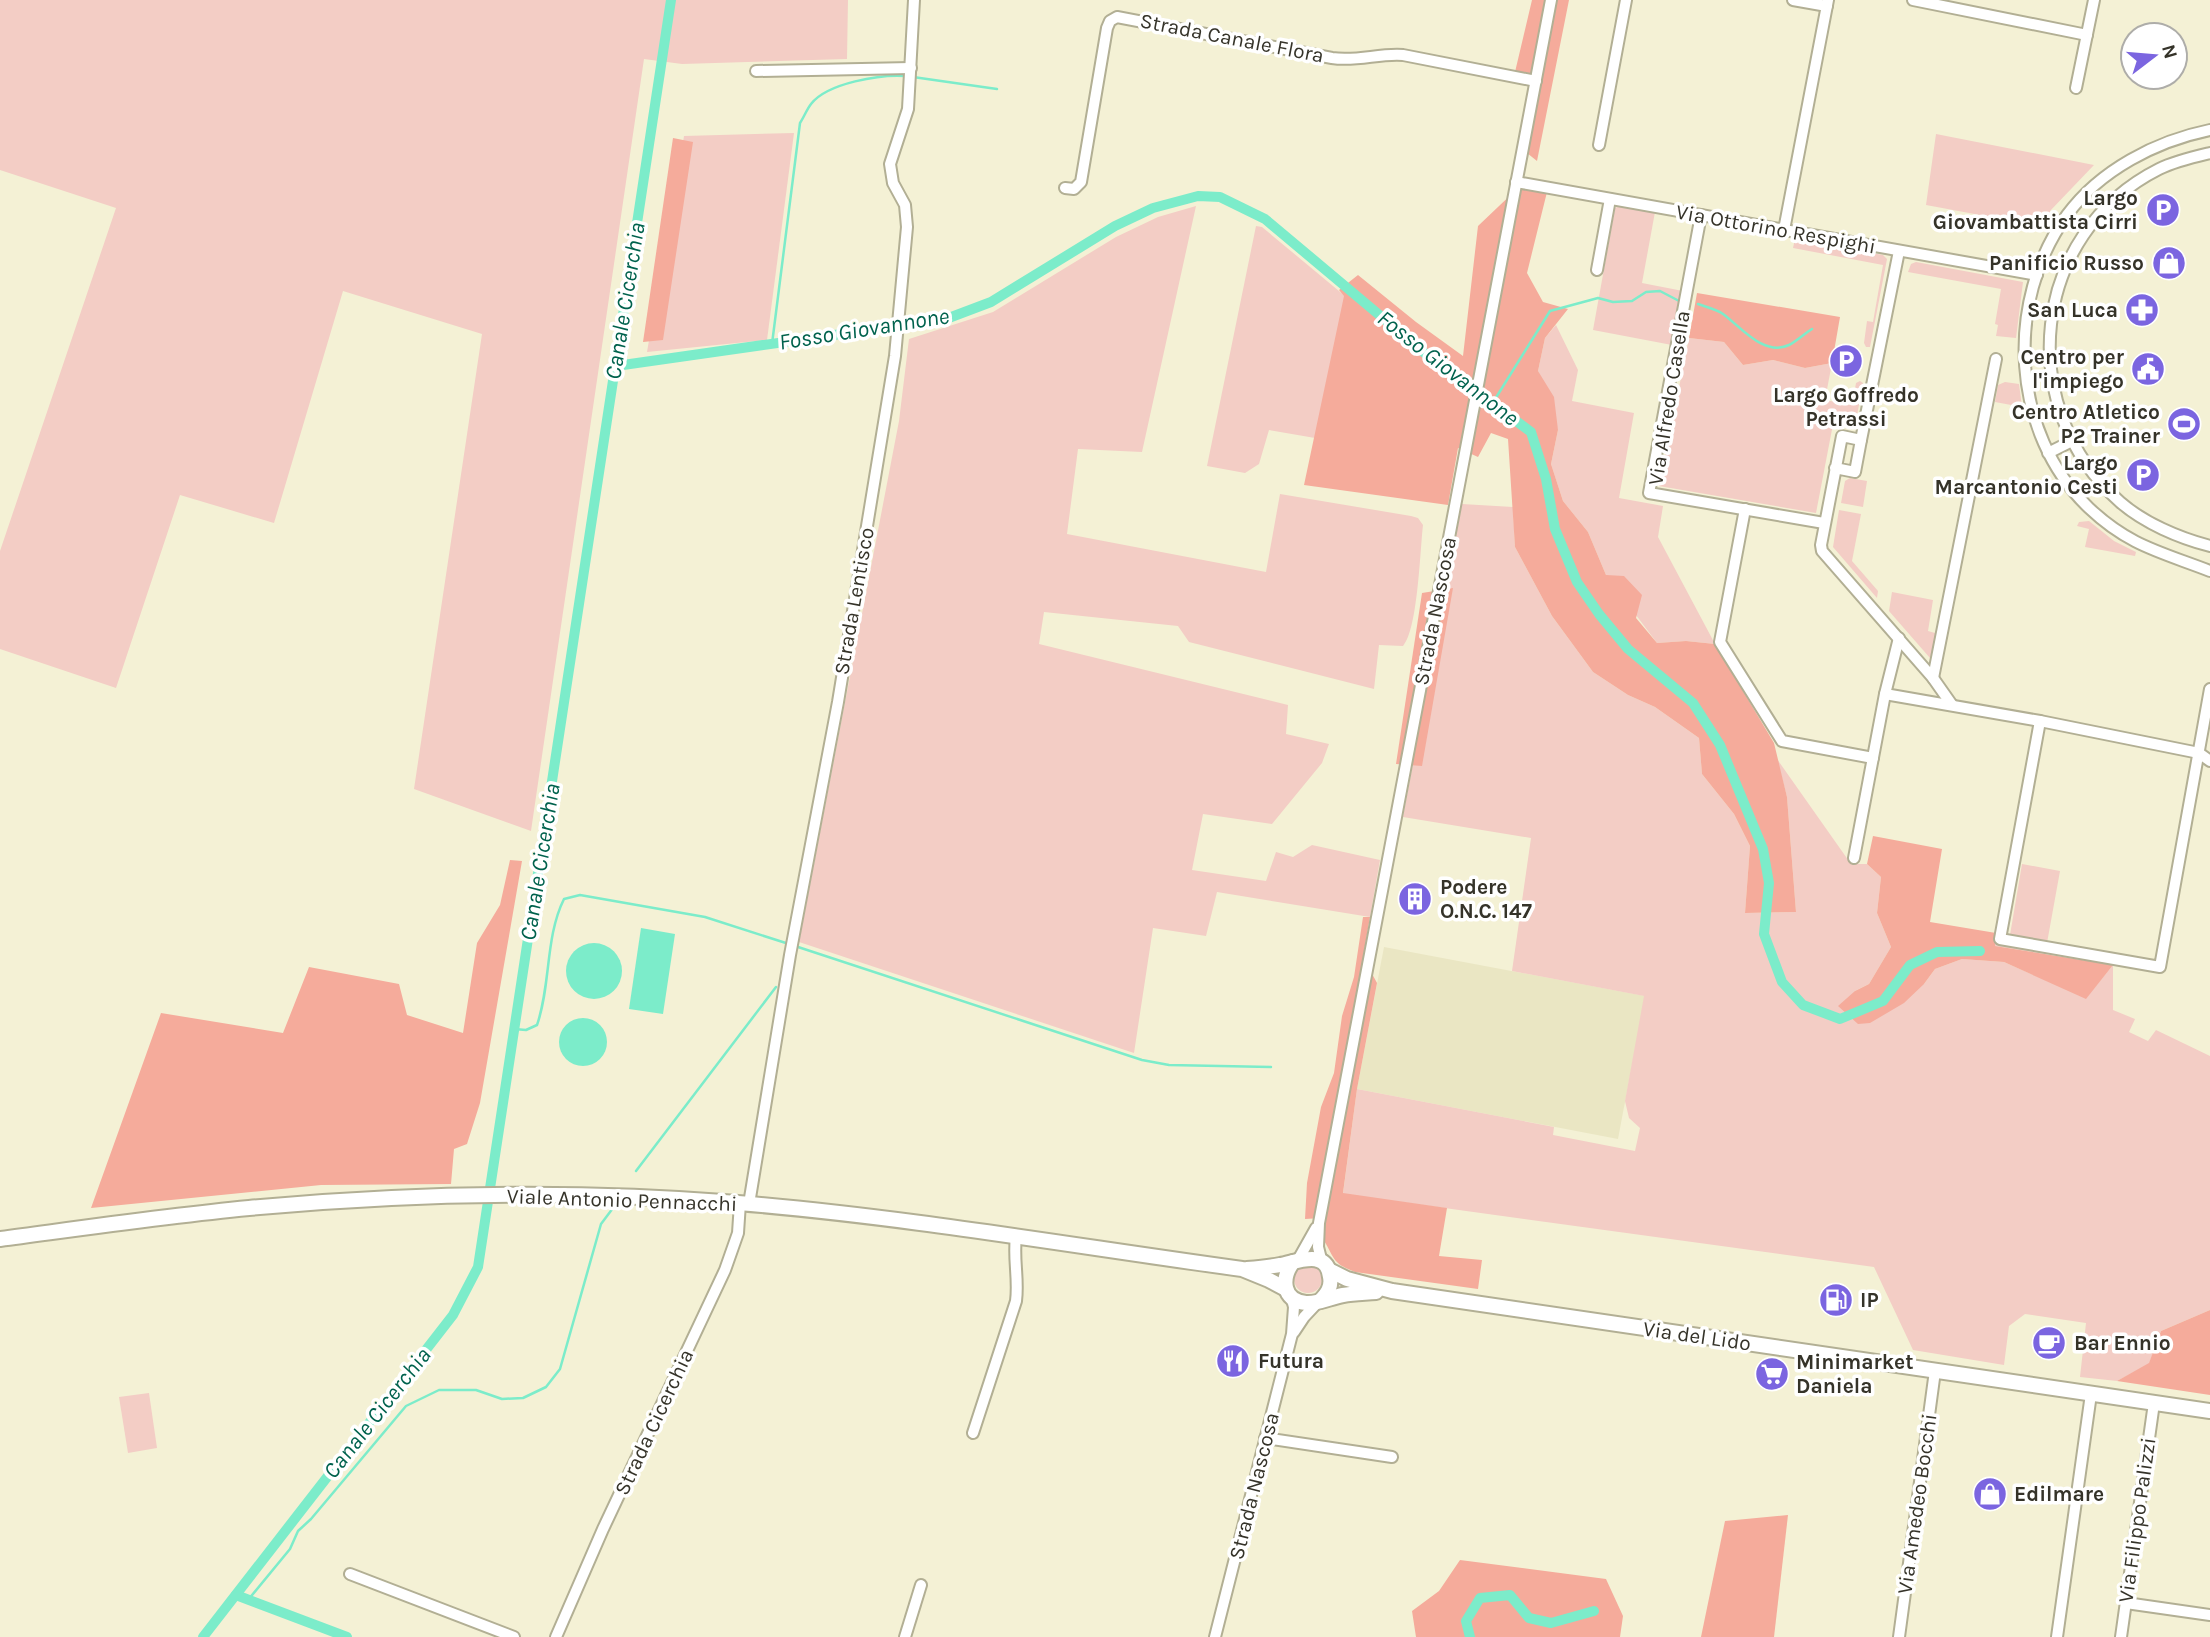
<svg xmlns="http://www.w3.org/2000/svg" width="2210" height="1637" viewBox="0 0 2210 1637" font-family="Karla,sans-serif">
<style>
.built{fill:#eae6c3}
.green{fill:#f3cdc5}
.forest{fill:#f5ab9b}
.water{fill:#7cecca}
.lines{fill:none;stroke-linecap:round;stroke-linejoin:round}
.stream{stroke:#7cecca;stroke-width:2.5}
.canal{stroke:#7cecca;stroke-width:10}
.minor-casing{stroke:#b2af94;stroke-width:14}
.major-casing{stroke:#b2af94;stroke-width:18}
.minor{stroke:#fff;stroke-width:10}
.major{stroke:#fff;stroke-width:14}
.labels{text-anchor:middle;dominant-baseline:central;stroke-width:7;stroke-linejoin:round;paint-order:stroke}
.street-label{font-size:21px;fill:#353329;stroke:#fff}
.poi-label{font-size:21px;font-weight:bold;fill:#353329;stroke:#fff;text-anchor:end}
.water-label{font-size:23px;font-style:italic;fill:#00624d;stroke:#fff}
</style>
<rect width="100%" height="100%" fill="#f4f1d5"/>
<path class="built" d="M 1384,947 L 1645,996 L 1618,1139 L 1357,1089 Z"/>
<g class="green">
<path d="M 0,0 L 848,0 L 847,59 L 682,64 L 644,59 L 531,831 L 414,789 L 482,334 L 343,291 L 274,523 L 180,495 L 116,688 L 0,649 L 0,551 L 116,208 L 0,170 Z"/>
<path d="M 794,133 L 767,340 L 647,352 L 684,136 Z"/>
<path d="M 1936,134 L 2094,165 L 2050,211 L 2054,221 L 2050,228 L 1926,205 Z"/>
<path d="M 1196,206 L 1142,452 L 1078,449 L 1067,534 L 1266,572 L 1280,494 L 1411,516 L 1418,518 L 1423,525 C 1420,550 1418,629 1403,646 L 1379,645 L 1374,689 L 1189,642 L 1178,626 L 1044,612 L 1039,644 L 1288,705 L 1286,734 L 1329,744 L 1322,763 L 1272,824 L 1203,814 L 1192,870 L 1266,881 L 1276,852 L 1293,857 L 1312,845 L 1380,860 L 1370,917 L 1217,892 L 1206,936 L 1153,928 L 1134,1053 L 799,942 L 899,421 L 909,339 L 993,312 L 1116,237 L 1158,217 Z"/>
<path d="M 1620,206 L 1655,212 L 1642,283 L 1683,291 L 1672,345 L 1593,330 L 1615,208 Z"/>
<path d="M 1256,226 L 1262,227 L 1345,296 L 1315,438 L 1269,430 L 1259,464 L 1245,473 L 1207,466 Z"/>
<path d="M 1795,239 L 1883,255 L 1887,259 L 1870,347 L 1866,347 L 1864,343 L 1867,321 L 1873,322 L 1883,265 L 1793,248 Z"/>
<path d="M 1916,262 L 2023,282 L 2016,338 L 1996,336 L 1998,325 L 1995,324 L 2001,289 L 1908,272 L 1911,264 Z"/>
<path d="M 1556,325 L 1578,370 L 1572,401 L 1634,413 L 1619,498 L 1663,506 L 1658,537 L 1715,644 L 1686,641 L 1657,643 L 1606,575 L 1588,532 L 1563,501 L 1551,464 L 1558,430 L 1538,371 L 1545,338 Z"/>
<path d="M 1689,338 L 1724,342 L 1743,365 L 1773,360 L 1805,368 L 1832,363 L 1825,400 L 1852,405 L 1856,383 L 1860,381 L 1863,383 L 1856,421 L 1834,419 L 1816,513 L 1659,486 Z"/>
<path d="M 2005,382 L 2019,384 L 2022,407 L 1995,402 L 1998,385 Z"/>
<path d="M 1850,478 L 1867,481 L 1863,507 L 1841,503 L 1845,481 Z"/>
<path d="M 1462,504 L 1513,507 L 1515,547 L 1552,616 L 1593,672 L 1628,695 L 1655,707 L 1699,738 L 1702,774 L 1734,814 L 1750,846 L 1745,913 L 1796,912 L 1787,797 L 1777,759 L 1851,864 L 1867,864 L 1881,877 L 1877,913 L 1891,947 L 1869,984 L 1855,991 L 1924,984 L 1935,969 L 1962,959 L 2004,962 L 2086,998 L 2113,965 L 2113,1010 L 2135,1019 L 2129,1032 L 2148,1041 L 2156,1030 L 2210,1056 L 2210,1310 L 2161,1331 L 2149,1364 L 2117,1381 L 2080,1377 L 2086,1323 L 2025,1314 L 2009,1326 L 2004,1365 L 1913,1350 L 1874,1267 L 1343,1194 L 1357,1089 L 1554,1127 L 1553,1135 L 1635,1151 L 1640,1128 L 1629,1118 L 1625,1101 L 1644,996 L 1512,971 L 1531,838 L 1403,817 Z"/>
<path d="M 1839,510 L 1861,514 L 1852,561 L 1878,591 L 1877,598 L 1833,547 Z"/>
<path d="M 2089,521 L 2114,541 L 2136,552 L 2135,556 L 2085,547 L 2089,529 L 2077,526 L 2079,522 Z"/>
<path d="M 1892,592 L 1933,600 L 1928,631 L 1935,633 L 1936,636 L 1930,658 L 1889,611 Z"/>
<path d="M 2022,864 L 2060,871 L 2045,954 L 1994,946 L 1996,933 L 2010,935 Z"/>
<circle cx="1308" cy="1279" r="14"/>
<path d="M 149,1393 L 157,1448 L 128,1453 L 119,1397 Z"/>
</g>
<g class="forest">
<path d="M 1532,0 L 1569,0 L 1537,161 L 1527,153 L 1538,89 L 1515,72 Z"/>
<path d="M 673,138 L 693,142 L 663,340 L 643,342 Z"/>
<path d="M 1519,187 L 1547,192 L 1527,273 L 1543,302 L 1568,309 L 1545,338 L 1538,371 L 1554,397 L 1558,430 L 1551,464 L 1563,501 L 1588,532 L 1606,575 L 1624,576 L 1642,595 L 1636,618 L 1657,643 L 1686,641 L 1715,644 L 1774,743 L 1787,797 L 1796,912 L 1745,913 L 1750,846 L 1734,814 L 1702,774 L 1699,738 L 1655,707 L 1628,695 L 1593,672 L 1552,616 L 1515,547 L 1508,439 L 1491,433 L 1478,457 L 1458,448 L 1448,505 L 1304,485 L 1344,296 L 1339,290 L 1358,275 L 1416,322 L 1463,356 L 1478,226 Z"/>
<path d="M 1697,293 L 1840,317 L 1832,363 L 1805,368 L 1773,360 L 1743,365 L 1724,342 L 1689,338 Z"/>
<path d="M 1453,588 L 1422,766 L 1396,764 L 1422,593 Z"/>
<path d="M 1873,836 L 1942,849 L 1930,922 L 1996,933 L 1995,946 L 2113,965 L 2086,999 L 2004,962 L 1962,959 L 1935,969 L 1924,984 L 1904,1003 L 1870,1023 L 1858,1024 L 1838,1006 L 1855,991 L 1869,984 L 1891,947 L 1877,913 L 1881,877 L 1867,864 Z"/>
<path d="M 510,860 L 522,861 L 480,1103 L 467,1144 L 454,1149 L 451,1184 L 321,1185 L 91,1208 L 161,1013 L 283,1033 L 309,967 L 399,984 L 407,1015 L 463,1033 L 477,943 L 500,905 Z"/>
<path d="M 1363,917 L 1370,917 L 1363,957 L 1377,983 L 1357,1089 L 1343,1193 L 1447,1208 L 1439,1256 L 1482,1260 L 1478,1289 L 1355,1272 C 1349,1269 1342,1267 1338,1263 C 1330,1256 1329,1245 1320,1236 L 1322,1218 L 1305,1219 L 1307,1183 L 1321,1107 L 1334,1073 L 1342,1016 L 1354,977 Z"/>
<path d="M 2210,1310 L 2210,1395 L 2117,1381 L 2149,1363 L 2161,1331 Z"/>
<path d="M 1788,1515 L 1774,1637 L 1701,1637 L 1725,1521 Z"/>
<path d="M 1460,1560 L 1606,1579 L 1623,1616 L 1620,1637 L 1416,1637 L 1412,1611 L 1439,1591 Z"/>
</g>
<g class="water">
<path d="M 641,928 L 675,934 L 663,1014 L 629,1009 Z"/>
<circle cx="594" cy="971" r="28"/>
<circle cx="583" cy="1042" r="24"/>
</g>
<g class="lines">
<g class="stream">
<path d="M 913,77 L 997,89"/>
<path d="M 1698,304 C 1706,307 1716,309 1723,314 C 1741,327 1764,357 1789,345 C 1797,341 1804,334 1812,329"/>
<path d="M 772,344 L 800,123 C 804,117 807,109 811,104 C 827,83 881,74 906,76"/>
<path d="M 1492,404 L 1550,311 L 1598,298 L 1613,302 L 1632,301 L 1646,292 L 1660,291 L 1681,302"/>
<path d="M 795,946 L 1142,1060 L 1169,1065 L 1271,1067"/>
<path d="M 514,1029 L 526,1030 L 537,1025 C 551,985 545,937 564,899 L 580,895 L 705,917 L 789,944"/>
<path d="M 636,1171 L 776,987"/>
<path d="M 248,1600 L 290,1549 L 298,1531 L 311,1519 L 406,1406 L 439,1390 L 476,1390 L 502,1399 L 523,1398 L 546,1387 L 560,1369 L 601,1224 L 613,1208"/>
</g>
<g class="canal">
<path d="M 616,366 L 946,319 L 991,302 L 1115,226 L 1153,208 L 1198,196 L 1220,197 L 1265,219 L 1427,355 L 1531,432 L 1546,479 L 1555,529 L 1577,582 L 1599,614 L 1628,649 L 1693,703 L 1720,745 L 1763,849 L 1769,883 L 1764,934 L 1782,982 L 1803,1005 L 1840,1019 L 1883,1001 L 1910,965 L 1937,952 L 1980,951"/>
<path d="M 236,1595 L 347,1637"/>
<path d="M 203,1637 L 453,1315 L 478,1267 L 671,0"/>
<path d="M 1470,1637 L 1466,1621 L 1480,1598 L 1510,1595 L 1529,1618 L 1551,1623 L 1594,1611"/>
</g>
<g class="minor-casing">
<g id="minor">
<path d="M 1793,0 L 1827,6"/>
<path d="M 1913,0 L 2087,35"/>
<path d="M 756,71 L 911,68"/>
<path d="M 2076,88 L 2094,0"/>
<path d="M 2210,130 C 2156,141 2100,170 2067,215 C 2004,302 2011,433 2089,508 C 2129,546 2161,552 2210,571"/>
<path d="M 1599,145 L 1626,0"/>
<path d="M 2210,153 C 2193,157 2175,161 2159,169 C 2030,234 2013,407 2120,502 C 2144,523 2179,538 2210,546"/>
<path d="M 1516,182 L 2037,275"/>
<path d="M 1065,188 L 1074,189 L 1081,182 L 1107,28 L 1110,21 L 1117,17 L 1332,58 C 1357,62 1379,53 1403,55 L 1536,81"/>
<path d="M 1701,215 L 1649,493 L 1824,523"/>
<path d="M 1784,230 L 1828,0"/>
<path d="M 1597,270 L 1610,199"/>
<path d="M 1861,440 L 1899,251"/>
<path d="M 2048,453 L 2072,441"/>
<path d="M 1835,468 L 1855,472 L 1861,440 L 1842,436 L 1821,545 L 1822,551 L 1933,678 L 1952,705"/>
<path d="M 1745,509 L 1720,642 L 1782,741 L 1873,758"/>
<path d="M 1933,678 L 1996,359"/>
<path d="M 1885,694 L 2040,721 L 2199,753 L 2210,761"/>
<path d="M 2040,721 L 2000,939 L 2160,967 L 2210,689"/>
<path d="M 1854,858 L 1885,694 L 1899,638"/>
<path d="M 749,1204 L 790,955 L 838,702 L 895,356 L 907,227 L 905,205 L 893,183 L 890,164 L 908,109 L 914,0"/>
<path d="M 1298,1260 L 1316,1228"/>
<path d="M 1322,1263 L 1318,1247 L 1319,1223 L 1551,0"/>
<path d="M 1294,1332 L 1304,1317 L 1319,1301"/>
<path d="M 973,1433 L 1016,1301 C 1019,1279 1013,1259 1016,1237"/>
<path d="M 1265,1438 L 1392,1457"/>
<path d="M 350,1574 L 514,1637"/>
<path d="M 2126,1603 L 2210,1615"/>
<path d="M 556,1637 L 603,1529 L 725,1270 L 738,1233 L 740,1203"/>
<path d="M 905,1637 L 921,1585"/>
<path d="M 1215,1637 L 1292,1334 L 1294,1307 L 1291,1296"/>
<path d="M 1899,1637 L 1935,1371"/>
<path d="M 2057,1637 L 2091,1394"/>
<path d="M 2121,1637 L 2154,1403"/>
</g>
</g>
<g class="major-casing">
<g id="major">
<path d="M 0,1239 C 83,1228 166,1216 249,1208 C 411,1193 576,1190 738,1203 C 907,1217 1074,1246 1242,1269 L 1269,1280 L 1286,1289"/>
<path d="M 1293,1262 C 1281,1278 1282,1301 1306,1303 C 1318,1304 1331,1297 1343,1295 C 1354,1293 1365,1293 1376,1292"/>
<path d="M 1247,1269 C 1258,1268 1269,1267 1280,1265 C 1297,1262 1327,1248 1330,1277 C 1332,1287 1327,1294 1320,1301"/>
<path d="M 1329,1270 L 1347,1279 L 1392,1291 L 2210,1411"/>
</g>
</g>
<use href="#minor" class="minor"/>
<use href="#major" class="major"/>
</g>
<defs>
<g id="parking-disc" transform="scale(1.75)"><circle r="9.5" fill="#7b65e0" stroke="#fff"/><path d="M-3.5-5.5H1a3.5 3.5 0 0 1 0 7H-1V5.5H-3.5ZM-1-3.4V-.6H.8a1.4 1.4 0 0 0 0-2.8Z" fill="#fff"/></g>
<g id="shop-disc" transform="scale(1.75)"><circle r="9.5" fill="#7b65e0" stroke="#fff"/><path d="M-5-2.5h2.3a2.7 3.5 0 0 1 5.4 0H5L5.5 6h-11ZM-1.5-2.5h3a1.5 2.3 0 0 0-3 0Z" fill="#fff"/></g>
<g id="pharmacy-disc" transform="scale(1.75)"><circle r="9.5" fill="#7b65e0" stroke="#fff"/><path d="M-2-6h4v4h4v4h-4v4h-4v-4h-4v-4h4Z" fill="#fff"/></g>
<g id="civic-disc" transform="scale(1.75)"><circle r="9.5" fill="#7b65e0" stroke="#fff"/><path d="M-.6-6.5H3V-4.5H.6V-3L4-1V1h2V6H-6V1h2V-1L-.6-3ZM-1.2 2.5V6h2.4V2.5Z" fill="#fff"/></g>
<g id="stadium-disc" transform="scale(1.75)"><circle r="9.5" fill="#7b65e0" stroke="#fff"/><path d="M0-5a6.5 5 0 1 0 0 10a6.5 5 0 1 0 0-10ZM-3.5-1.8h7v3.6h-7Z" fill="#fff"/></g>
<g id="building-disc" transform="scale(1.75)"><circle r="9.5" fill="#7b65e0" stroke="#fff"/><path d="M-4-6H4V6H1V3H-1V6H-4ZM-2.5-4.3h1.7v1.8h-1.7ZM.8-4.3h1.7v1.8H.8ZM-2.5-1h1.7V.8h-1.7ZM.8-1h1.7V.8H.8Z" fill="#fff"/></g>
<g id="fuel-disc" transform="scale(1.75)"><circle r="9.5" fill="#7b65e0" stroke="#fff"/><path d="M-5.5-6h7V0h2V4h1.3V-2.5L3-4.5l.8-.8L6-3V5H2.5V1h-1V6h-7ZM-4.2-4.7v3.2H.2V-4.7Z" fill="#fff"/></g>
<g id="cafe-disc" transform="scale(1.75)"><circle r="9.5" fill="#7b65e0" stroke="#fff"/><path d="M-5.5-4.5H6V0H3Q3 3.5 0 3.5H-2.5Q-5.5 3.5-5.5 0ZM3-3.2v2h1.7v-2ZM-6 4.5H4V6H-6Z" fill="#fff"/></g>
<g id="restaurant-disc" transform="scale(1.75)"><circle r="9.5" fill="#7b65e0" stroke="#fff"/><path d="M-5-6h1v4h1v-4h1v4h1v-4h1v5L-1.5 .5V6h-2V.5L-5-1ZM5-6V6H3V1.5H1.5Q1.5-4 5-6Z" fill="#fff"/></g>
<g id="supermarket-disc" transform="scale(1.75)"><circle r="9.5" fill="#7b65e0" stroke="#fff"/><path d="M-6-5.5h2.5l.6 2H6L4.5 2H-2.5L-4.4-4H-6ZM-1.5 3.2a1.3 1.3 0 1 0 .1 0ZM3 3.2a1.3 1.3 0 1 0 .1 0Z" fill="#fff"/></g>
</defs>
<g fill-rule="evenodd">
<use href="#parking-disc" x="2163" y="210"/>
<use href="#shop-disc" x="2169" y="263"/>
<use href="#pharmacy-disc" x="2142" y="310"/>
<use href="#parking-disc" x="1846" y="361"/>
<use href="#civic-disc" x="2148" y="369"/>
<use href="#stadium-disc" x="2184" y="424"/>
<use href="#parking-disc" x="2143" y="475"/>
<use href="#building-disc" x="1415" y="899"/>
<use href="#fuel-disc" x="1836" y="1300"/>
<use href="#cafe-disc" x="2049" y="1343"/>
<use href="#restaurant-disc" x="1233" y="1361"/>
<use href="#supermarket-disc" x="1772" y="1374"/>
<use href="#shop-disc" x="1990" y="1494"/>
</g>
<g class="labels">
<g class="street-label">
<text transform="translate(1232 38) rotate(11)">Strada Canale Flora</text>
<text transform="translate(1776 229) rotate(10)">Via Ottorino Respighi</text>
<text transform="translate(1669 398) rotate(-81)">Via Alfredo Casella</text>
<text transform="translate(854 601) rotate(-80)">Strada Lentisco</text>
<text transform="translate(1435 611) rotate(-79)">Strada Nascosa</text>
<text transform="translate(622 1200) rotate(2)">Viale Antonio Pennacchi</text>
<text transform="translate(1697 1336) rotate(8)">Via del Lido</text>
<text transform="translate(654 1422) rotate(-65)">Strada Cicerchia</text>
<text transform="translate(1254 1486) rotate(-76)">Strada Nascosa</text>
<text transform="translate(1917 1504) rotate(-82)">Via Amedeo Bocchi</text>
<text transform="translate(2137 1520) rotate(-82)">Via Filippo Palizzi</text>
</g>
<g class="poi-label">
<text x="2138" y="198">Largo<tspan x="2138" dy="24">Giovambattista Cirri</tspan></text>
<text x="2144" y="263">Panificio Russo</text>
<text x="2118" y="310">San Luca</text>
<text x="2124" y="357">Centro per<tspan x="2124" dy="24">l'impiego</tspan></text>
<text x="1846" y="395" text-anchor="middle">Largo Goffredo<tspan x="1846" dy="24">Petrassi</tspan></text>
<text x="2160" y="412">Centro Atletico<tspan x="2160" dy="24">P2 Trainer</tspan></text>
<text x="2118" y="463">Largo<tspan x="2118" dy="24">Marcantonio Cesti</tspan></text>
<text x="1440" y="887" text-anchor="start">Podere<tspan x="1440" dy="24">O.N.C. 147</tspan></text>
<text x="1860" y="1300" text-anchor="start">IP</text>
<text x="2074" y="1343" text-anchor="start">Bar Ennio</text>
<text x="1258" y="1361" text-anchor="start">Futura</text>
<text x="1796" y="1362" text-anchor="start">Minimarket<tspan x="1796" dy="24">Daniela</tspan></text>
<text x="2014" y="1494" text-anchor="start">Edilmare</text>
</g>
<g class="water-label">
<text transform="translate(625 301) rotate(-81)">Canale Cicerchia</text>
<text transform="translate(864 329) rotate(-9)">Fosso Giovannone</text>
<text transform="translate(1448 368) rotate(38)">Fosso Giovannone</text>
<text transform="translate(540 862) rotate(-81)">Canale Cicerchia</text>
<text transform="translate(377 1413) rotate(-52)">Canale Cicerchia</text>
</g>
</g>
<g transform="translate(2154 56) rotate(74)"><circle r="33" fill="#ffffff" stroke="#aeada9" stroke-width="2"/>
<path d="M0-5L12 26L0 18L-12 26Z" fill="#7b65e0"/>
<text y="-10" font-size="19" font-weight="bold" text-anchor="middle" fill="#353329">N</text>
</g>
</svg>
